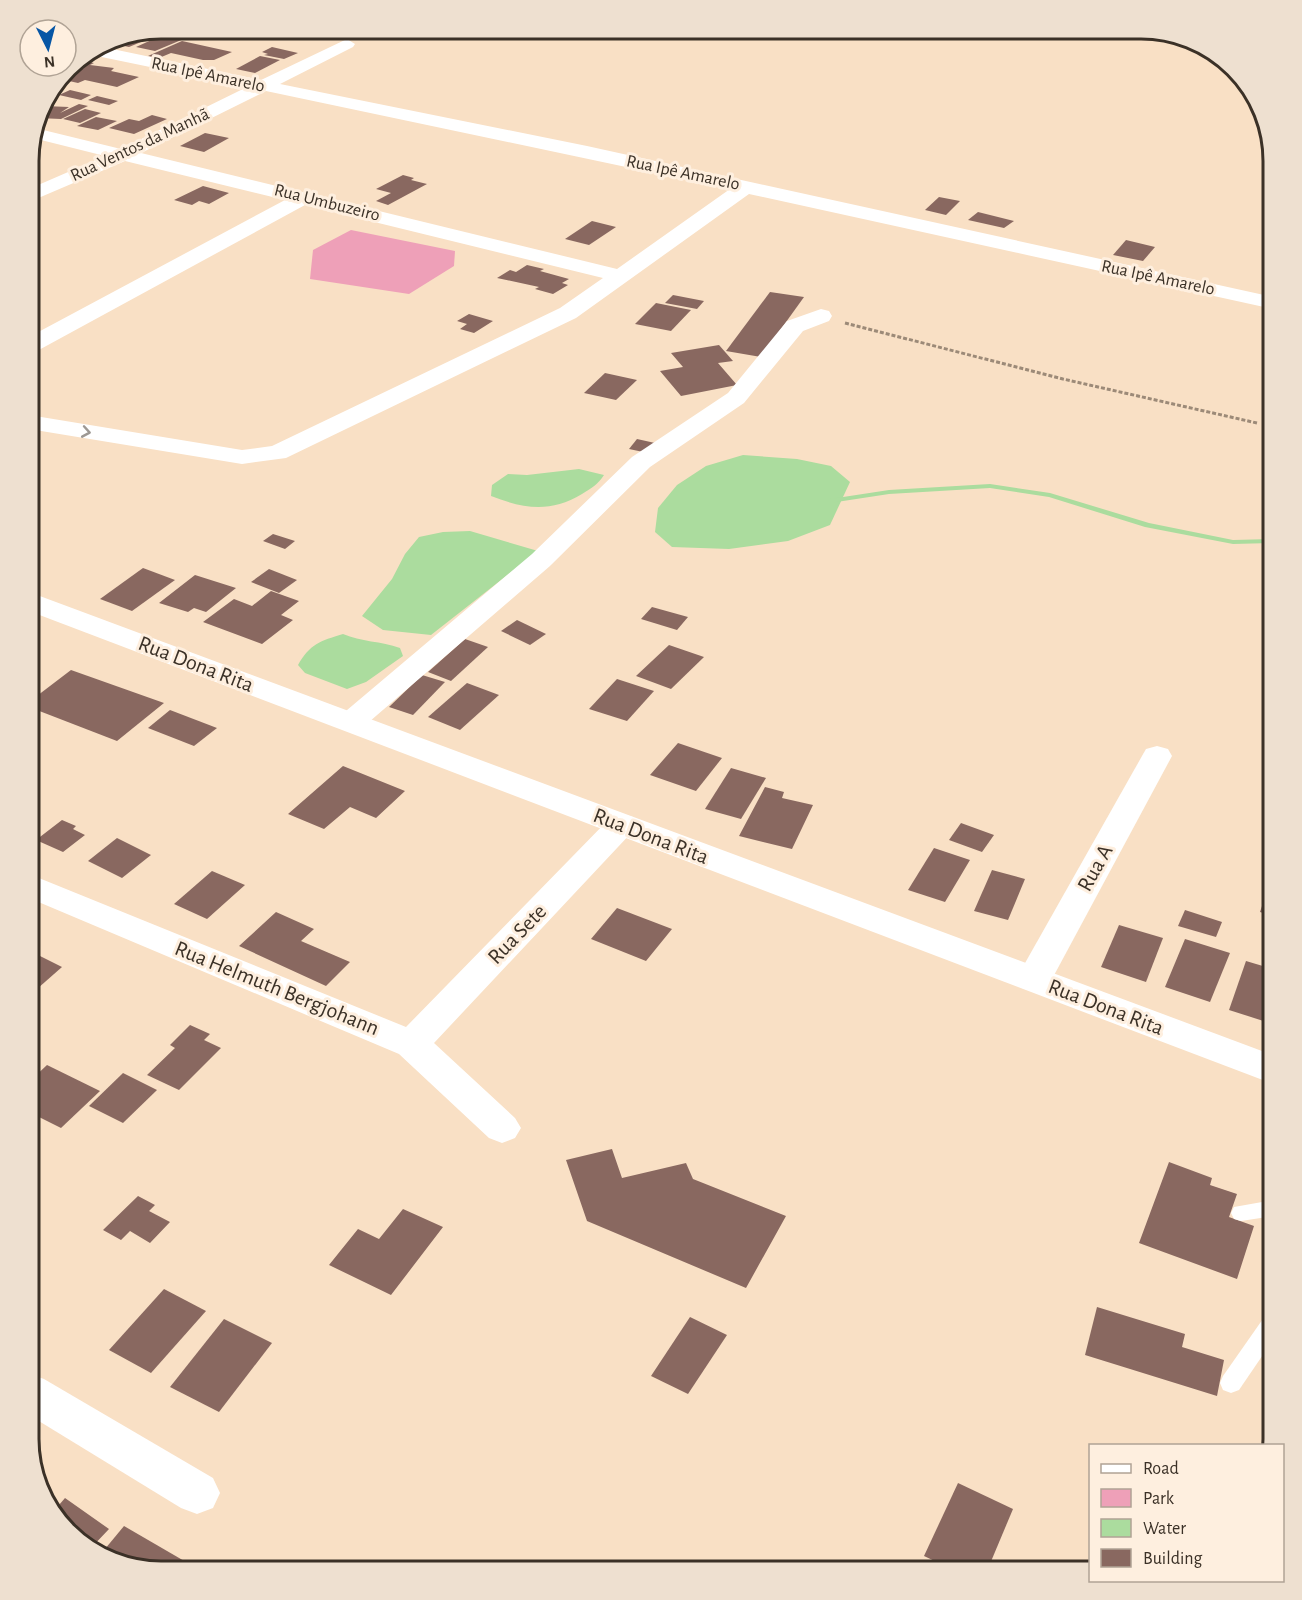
<svg xmlns="http://www.w3.org/2000/svg" width="1302" height="1600" viewBox="0 0 1302 1600" font-family="'Alegreya Sans',sans-serif">
<style>
.green{fill:#eea0b8}
.water{fill:#abdc9e}
.lines{fill:none;stroke-linecap:round;stroke-linejoin:round}
.stream{fill:#abdc9e;fill-rule:evenodd}
.building{fill:#896860}
.path{stroke:#9c8a78;stroke-width:3;stroke-dasharray:4 2;stroke-linecap:butt}
.lane{fill:#fff;fill-rule:evenodd}
.street{fill:#fff;fill-rule:evenodd}
.secondary{fill:#fff;fill-rule:evenodd}
.oneway{stroke:#9d9893}
.labels{text-anchor:middle;dominant-baseline:central;stroke-width:6;stroke-linejoin:round;paint-order:stroke}
.far-street-label{font-size:18px;fill:#3b3127;stroke:#feefdf}
.street-label{font-size:22px;fill:#3b3127;stroke:#feefdf}
.rim{fill:none;stroke:#3b3127;stroke-width:3}
</style>
<rect width="100%" height="100%" fill="#f9e0c5"/>
<path class="green" d="M 351,230 L 455,251 L 454,266 L 409,294 L 310,279 L 313,250 Z"/>
<g class="water">
<path d="M 743,455 L 797,459 L 831,466 L 850,482 L 830,525 L 788,541 L 729,549 L 672,547 L 655,532 L 658,508 L 677,485 L 706,466 Z"/>
<path d="M 579,469 L 604,475 C 598,484 592,488 582,494 C 550,513 525,509 491,496 L 492,485 L 508,474 L 527,475 Z"/>
<path d="M 470,531 L 538,551 L 431,635 L 383,630 L 362,616 L 392,579 L 405,554 L 419,537 L 443,532 Z"/>
<path d="M 343,634 C 361,642 381,641 400,648 L 403,656 L 366,682 L 347,689 L 305,673 L 298,665 C 310,644 320,641 343,634 Z"/>
</g>
<g class="lines">
<path class="stream" d="M 990,484 L 1050,493 L 1149,523 L 1233,540 L 1273,539 L 1273,543 L 1233,544 L 1145,527 L 1049,497 L 990,488 L 889,494 L 830,503 L 826,501 L 830,499 L 889,490 Z"/>
</g>
<g class="building">
<path d="M 161,29 L 173,29 L 156,36 L 140,33 Z"/>
<path d="M 232,29 L 245,29 L 227,37 L 217,35 Z"/>
<path d="M 137,33 L 153,37 L 129,47 L 106,42 Z"/>
<path d="M 167,33 L 186,38 L 155,51 L 136,47 Z"/>
<path d="M 182,41 L 232,52 L 214,60 L 203,60 L 171,53 L 159,58 L 148,56 Z"/>
<path d="M 272,47 L 298,53 L 284,59 L 264,55 L 268,54 L 262,52 Z"/>
<path d="M 260,56 L 280,60 L 255,73 L 236,69 Z"/>
<path d="M 77,60 L 94,63 L 90,65 L 114,68 L 111,71 L 139,77 L 117,87 L 85,80 L 78,83 L 60,79 L 84,68 L 70,67 Z"/>
<path d="M 70,90 L 91,95 L 81,100 L 59,95 Z"/>
<path d="M 97,96 L 118,101 L 109,105 L 88,100 Z"/>
<path d="M 79,104 L 88,106 L 61,119 L 38,118 L 41,108 L 44,106 L 69,107 L 60,113 Z"/>
<path d="M 85,109 L 101,113 L 80,123 L 63,119 Z"/>
<path d="M 152,115 L 167,119 L 134,134 L 109,128 L 129,119 L 139,121 Z"/>
<path d="M 96,117 L 117,121 L 98,130 L 77,126 Z"/>
<path d="M 205,133 L 229,138 L 204,152 L 180,146 Z"/>
<path d="M 403,175 L 414,178 L 411,180 L 427,184 L 388,205 L 376,201 L 391,193 L 376,189 Z"/>
<path d="M 203,186 L 229,193 L 209,204 L 199,201 L 192,205 L 174,200 Z"/>
<path d="M 939,197 L 960,201 L 946,215 L 925,210 Z"/>
<path d="M 978,212 L 1014,221 L 1004,228 L 968,220 Z"/>
<path d="M 592,221 L 616,227 L 589,245 L 565,239 Z"/>
<path d="M 1126,240 L 1155,247 L 1143,261 L 1113,255 Z"/>
<path d="M 527,265 L 544,269 L 540,271 L 569,279 L 562,283 L 568,285 L 553,294 L 535,289 L 539,287 L 497,278 L 510,270 L 516,272 Z"/>
<path d="M 770,292 L 804,297 L 761,357 L 726,351 Z"/>
<path d="M 673,295 L 704,301 L 697,309 L 665,303 Z"/>
<path d="M 656,303 L 691,310 L 671,331 L 635,324 Z"/>
<path d="M 469,314 L 493,321 L 474,333 L 460,329 L 467,324 L 457,321 Z"/>
<path d="M 719,345 L 733,361 L 718,363 L 737,385 L 681,396 L 660,371 L 683,367 L 671,353 Z"/>
<path d="M 605,373 L 637,380 L 616,400 L 584,393 Z"/>
<path d="M 637,439 L 655,443 L 648,453 L 629,449 Z"/>
<path d="M 273,534 L 295,541 L 285,549 L 263,541 Z"/>
<path d="M 143,568 L 175,580 L 132,611 L 100,599 Z"/>
<path d="M 269,569 L 297,580 L 279,593 L 251,582 Z"/>
<path d="M 195,575 L 236,588 L 206,612 L 194,608 L 188,612 L 159,603 Z"/>
<path d="M 271,591 L 299,601 L 281,615 L 293,620 L 262,644 L 203,622 L 234,599 L 252,606 Z"/>
<path d="M 652,607 L 688,617 L 677,630 L 641,619 Z"/>
<path d="M 517,620 L 546,634 L 530,645 L 501,631 Z"/>
<path d="M 465,639 L 488,647 L 451,681 L 428,672 Z"/>
<path d="M 669,645 L 704,657 L 671,689 L 636,676 Z"/>
<path d="M 71,670 L 164,703 L 117,741 L 29,707 L 29,702 Z"/>
<path d="M 422,675 L 445,682 L 413,715 L 389,707 Z"/>
<path d="M 617,679 L 654,691 L 627,721 L 589,709 Z"/>
<path d="M 467,683 L 499,695 L 460,730 L 428,717 Z"/>
<path d="M 170,710 L 217,728 L 194,746 L 148,728 Z"/>
<path d="M 678,743 L 722,758 L 696,791 L 650,775 Z"/>
<path d="M 343,766 L 405,791 L 376,818 L 350,807 L 324,829 L 288,814 Z"/>
<path d="M 731,768 L 766,778 L 741,819 L 705,809 Z"/>
<path d="M 765,787 L 784,792 L 782,798 L 813,805 L 792,849 L 739,836 Z"/>
<path d="M 62,820 L 76,826 L 73,829 L 85,835 L 63,852 L 36,840 Z"/>
<path d="M 961,823 L 994,835 L 982,852 L 949,840 Z"/>
<path d="M 117,838 L 151,855 L 122,878 L 88,861 Z"/>
<path d="M 934,848 L 970,860 L 945,902 L 908,890 Z"/>
<path d="M 992,870 L 1025,879 L 1008,920 L 974,911 Z"/>
<path d="M 212,871 L 245,885 L 207,919 L 174,904 Z"/>
<path d="M 1273,873 L 1273,916 L 1260,912 Z"/>
<path d="M 617,908 L 672,929 L 646,961 L 591,939 Z"/>
<path d="M 1185,910 L 1222,922 L 1216,937 L 1178,926 Z"/>
<path d="M 276,912 L 314,929 L 301,941 L 350,962 L 326,986 L 239,946 Z"/>
<path d="M 1119,925 L 1163,938 L 1146,982 L 1101,967 Z"/>
<path d="M 1185,939 L 1230,953 L 1210,1002 L 1165,987 Z"/>
<path d="M 38,955 L 62,967 L 29,996 L 29,963 Z"/>
<path d="M 1246,961 L 1273,969 L 1273,1024 L 1229,1010 Z"/>
<path d="M 190,1025 L 210,1034 L 204,1040 L 221,1048 L 179,1090 L 147,1075 L 175,1048 L 170,1045 Z"/>
<path d="M 47,1065 L 100,1091 L 61,1128 L 29,1112 L 29,1082 Z"/>
<path d="M 123,1073 L 157,1090 L 123,1123 L 89,1106 Z"/>
<path d="M 612,1149 L 622,1178 L 686,1163 L 693,1179 L 786,1216 L 746,1288 L 587,1221 L 566,1160 Z"/>
<path d="M 1169,1162 L 1212,1178 L 1210,1185 L 1237,1194 L 1229,1217 L 1254,1226 L 1237,1279 L 1139,1243 Z"/>
<path d="M 138,1196 L 155,1205 L 149,1211 L 170,1222 L 150,1243 L 130,1231 L 121,1240 L 103,1230 Z"/>
<path d="M 403,1209 L 443,1227 L 391,1295 L 329,1265 L 358,1229 L 379,1239 Z"/>
<path d="M 164,1289 L 206,1311 L 151,1373 L 109,1350 Z"/>
<path d="M 1097,1307 L 1185,1334 L 1182,1347 L 1224,1360 L 1217,1396 L 1085,1355 Z"/>
<path d="M 690,1317 L 727,1335 L 688,1394 L 651,1376 Z"/>
<path d="M 224,1319 L 272,1343 L 219,1412 L 170,1387 Z"/>
<path d="M 958,1483 L 1013,1509 L 987,1571 L 956,1571 L 924,1556 Z"/>
<path d="M 65,1498 L 109,1529 L 91,1548 L 51,1513 L 50,1510 L 53,1512 Z"/>
<path d="M 124,1526 L 186,1562 L 178,1571 L 161,1571 L 102,1558 L 100,1555 Z"/>
</g>
<g class="lines">
<path class="path" d="M 845,323 L 1063,379 L 1257,423"/>
<g class="lane">
<path d="M 1273,1200 L 1273,1216 L 1241,1221 L 1234,1219 L 1231,1213 L 1234,1207 Z"/>
<path d="M 1273,1314 L 1273,1340 L 1239,1390 L 1231,1393 L 1223,1390 L 1220,1383 L 1223,1376 L 1265,1316 Z"/>
</g>
<g class="street">
<path d="M 347,39 L 355,44 L 353,47 L 280,84 L 587,146 L 1273,297 L 1273,309 L 749,194 L 576,318 L 286,458 L 242,464 L 29,429 L 29,415 L 242,450 L 272,446 L 560,308 L 603,278 L 305,205 L 37,351 L 29,353 L 29,337 L 285,200 L 125,161 L 29,202 L 29,189 L 105,156 L 33,138 L 35,128 L 121,149 L 247,87 L 87,54 L 98,46 L 261,80 ZM 266,91 L 730,189 L 617,269 L 141,153 Z"/>
<path d="M 821,309 L 829,311 L 832,316 L 829,321 L 803,331 L 744,403 L 650,467 L 550,566 L 362,728 L 351,731 L 340,728 L 336,722 L 340,716 L 532,554 L 632,457 L 728,393 L 787,321 Z"/>
<path d="M 1157,746 L 1168,749 L 1172,756 L 1052,979 L 1046,988 L 1034,992 L 1022,988 L 1016,979 L 1142,756 L 1146,749 Z"/>
<path d="M 622,814 L 633,817 L 638,824 L 633,831 L 434,1043 L 515,1118 L 521,1128 L 515,1138 L 502,1143 L 489,1138 L 399,1054 L 29,898 L 29,874 L 406,1027 L 611,817 Z"/>
<path d="M 29,1374 L 44,1379 L 213,1478 L 220,1493 L 213,1508 L 197,1514 L 181,1508 L 29,1415 Z"/>
</g>
<path class="secondary" d="M 29,592 L 1273,1055 L 1273,1084 L 29,611 Z"/>
</g>
<defs><path id="oneway-chevron" d="M-2-3.5L2.5 0L-2 3.5" fill="none" stroke-width="1.6" stroke-linecap="round" stroke-linejoin="round" transform="scale(1.5)"/></defs>
<use class="oneway" href="#oneway-chevron" transform="translate(86 432) rotate(10)"/>
<g class="labels">
<g class="far-street-label">
<text transform="translate(208 75) rotate(12)">Rua Ipê Amarelo</text>
<text transform="translate(140 145) rotate(-25)">Rua Ventos da Manhã</text>
<text transform="translate(683 173) rotate(12)">Rua Ipê Amarelo</text>
<text transform="translate(327 203) rotate(14)">Rua Umbuzeiro</text>
<text transform="translate(1158 278) rotate(12)">Rua Ipê Amarelo</text>
</g>
<g class="street-label">
<text transform="translate(196 664) rotate(21)">Rua Dona Rita</text>
<text transform="translate(651 836) rotate(21)">Rua Dona Rita</text>
<text transform="translate(1095 868) rotate(-61)">Rua A</text>
<text transform="translate(517 934) rotate(-46)">Rua Sete</text>
<text transform="translate(277 988) rotate(22)">Rua Helmuth Bergjohann</text>
<text transform="translate(1106 1007) rotate(21)">Rua Dona Rita</text>
</g>
</g>
<path d="M0 0H1302V1600H0ZM161 39H1141A122 122 0 0 1 1263 161V1439A122 122 0 0 1 1141 1561H161A122 122 0 0 1 39 1439V161A122 122 0 0 1 161 39Z" fill="#eee0d0" fill-rule="evenodd"/>
<path class="rim" d="M161 39H1141A122 122 0 0 1 1263 161V1439A122 122 0 0 1 1141 1561H161A122 122 0 0 1 39 1439V161A122 122 0 0 1 161 39Z"/>
<rect x="1089" y="1444" width="195" height="138" fill="#feefdf" stroke="#b0a395" stroke-width="1.5"/>
<rect x="1101" y="1464" width="30" height="9" fill="#ffffff" stroke="#b0a395" stroke-width="1.5"/>
<text x="1143" y="1474" font-size="18" fill="#3b3127">Road</text>
<rect x="1101" y="1489" width="30" height="18" fill="#eea0b8" stroke="#b0a395" stroke-width="1.5"/>
<text x="1143" y="1504" font-size="18" fill="#3b3127">Park</text>
<rect x="1101" y="1519" width="30" height="18" fill="#abdc9e" stroke="#b0a395" stroke-width="1.5"/>
<text x="1143" y="1534" font-size="18" fill="#3b3127">Water</text>
<rect x="1101" y="1549" width="30" height="18" fill="#896860" stroke="#b0a395" stroke-width="1.5"/>
<text x="1143" y="1564" font-size="18" fill="#3b3127">Building</text>
<g transform="translate(48 48) rotate(174)"><circle r="28" fill="#feefdf" stroke="#b0a395" stroke-width="1.5"/>
<path d="M0-4.5L10 22L0 15L-10 22Z" fill="#0756a5"/>
<text y="-9" font-size="16" font-weight="bold" text-anchor="middle" fill="#3b3127">N</text>
</g>
</svg>
